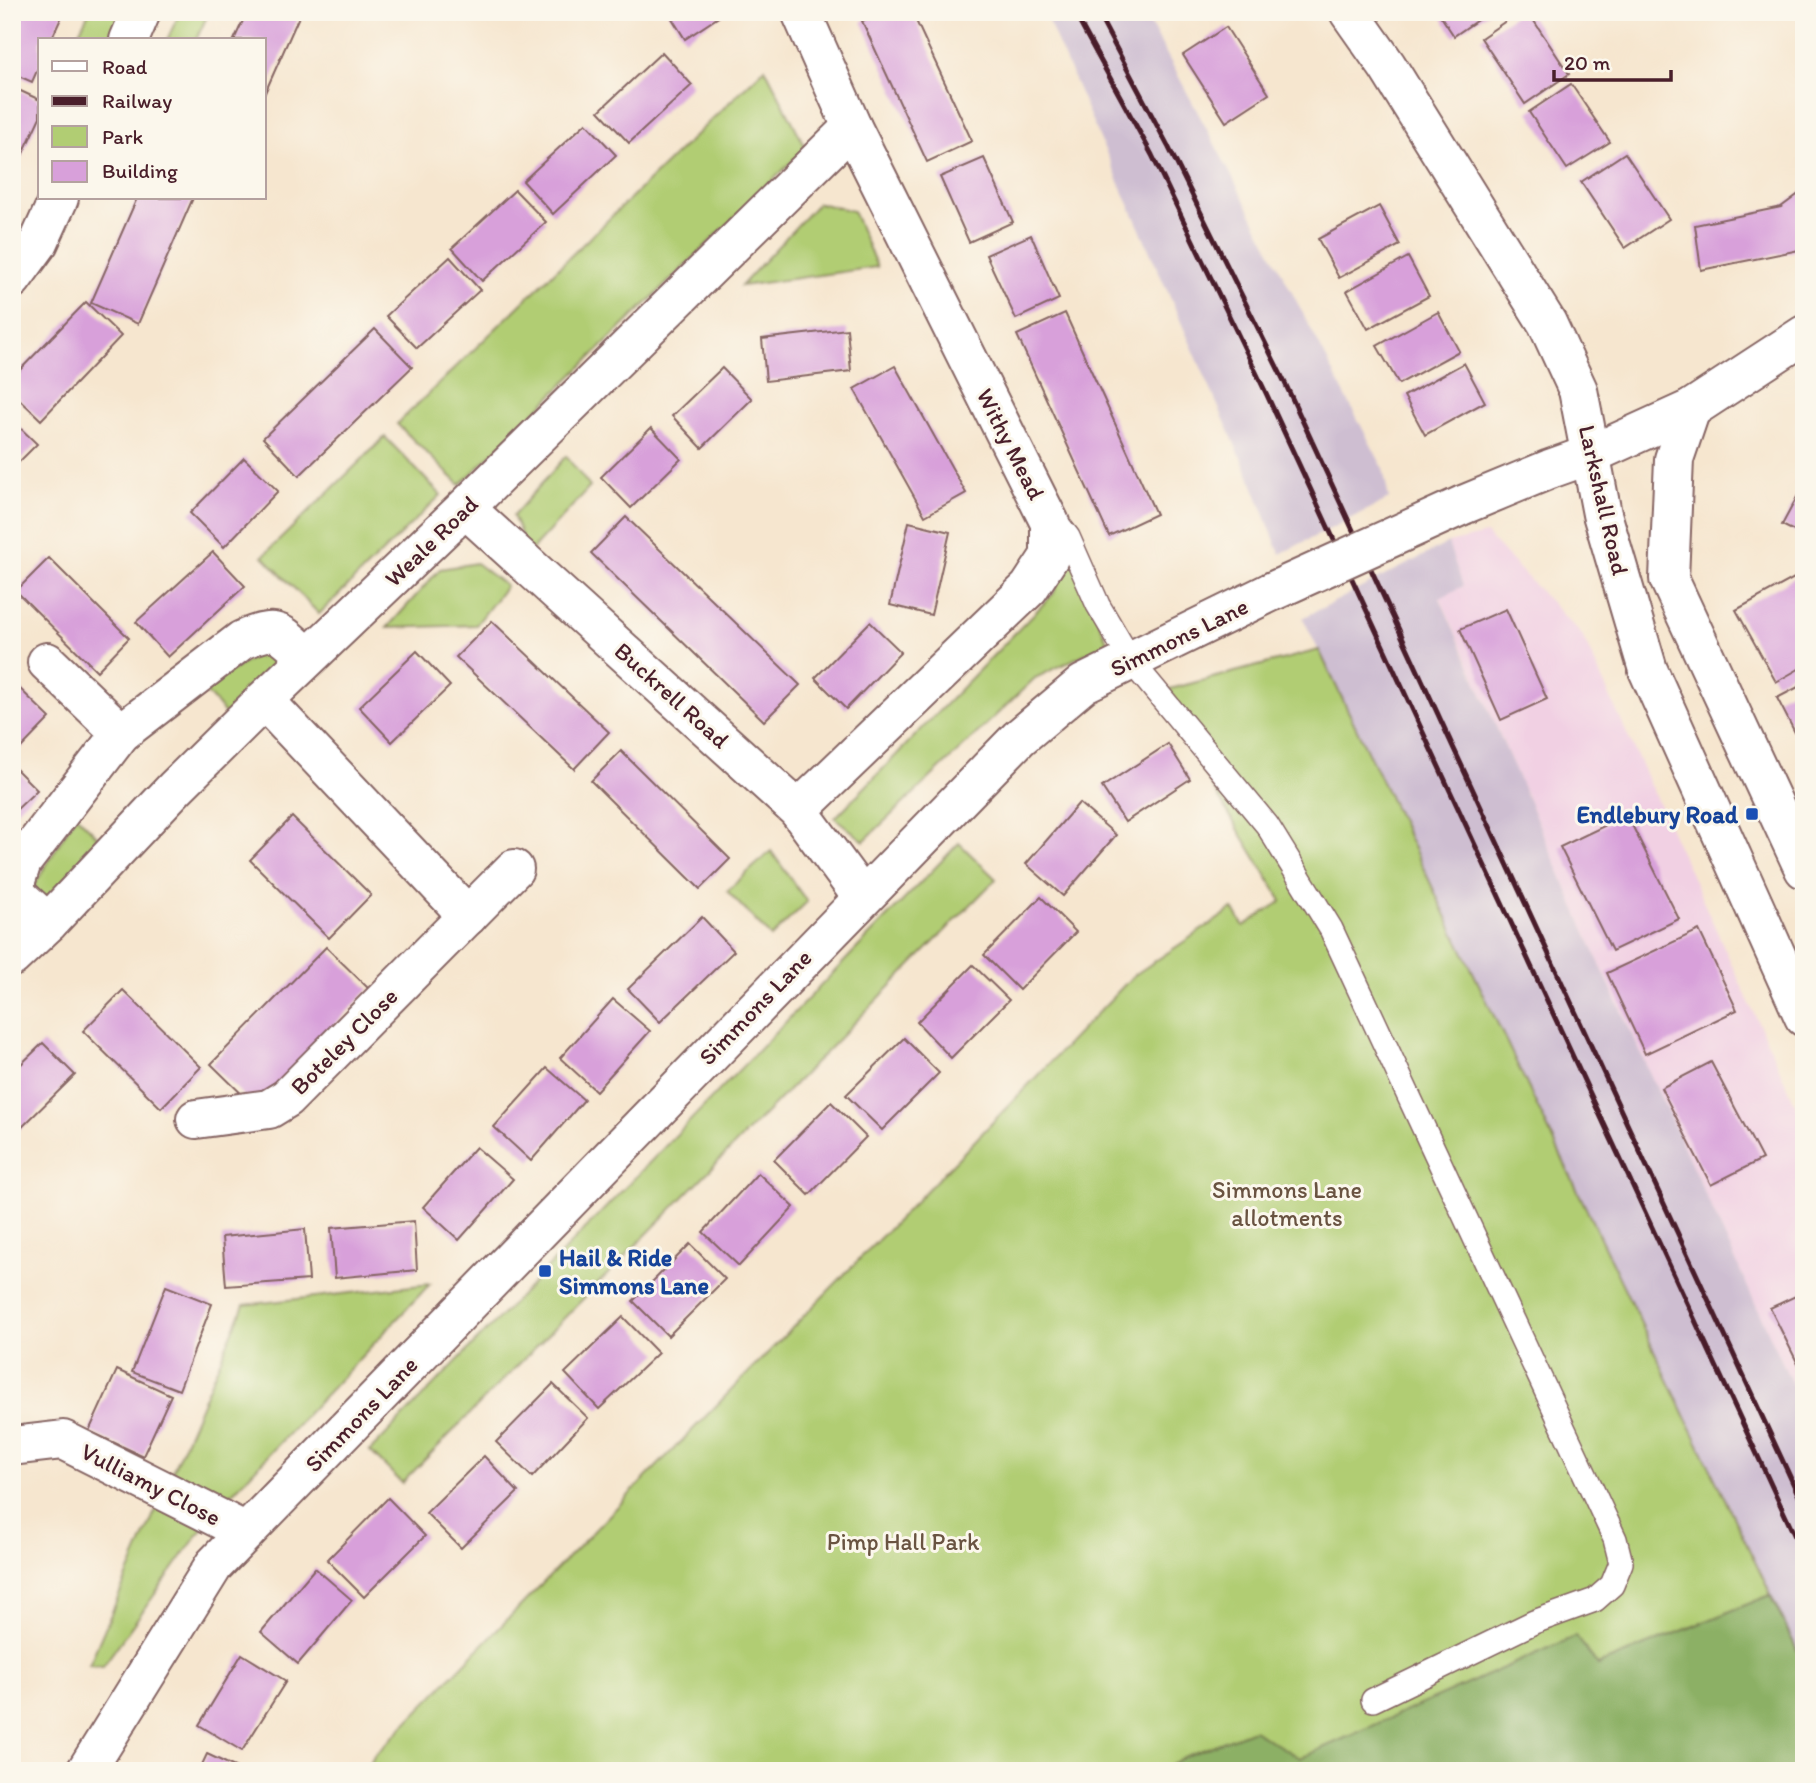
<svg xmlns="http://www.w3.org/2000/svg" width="1816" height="1783" viewBox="0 0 1816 1783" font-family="Itim,sans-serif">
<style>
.built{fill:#f1d0e3}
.industrial{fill:#cebed1}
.green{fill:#b1cd73;stroke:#7e764f;stroke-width:2}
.forest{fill:#8cb065;stroke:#6b6848;stroke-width:2}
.building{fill:#d8a0da}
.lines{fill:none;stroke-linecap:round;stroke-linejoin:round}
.service-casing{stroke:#866564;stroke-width:26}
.minor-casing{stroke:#866564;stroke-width:42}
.secondary-casing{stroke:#866564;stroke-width:42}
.service{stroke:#fff;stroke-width:23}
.minor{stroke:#fff;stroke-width:38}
.secondary{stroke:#fff;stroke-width:38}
.rail{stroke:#4a1f2b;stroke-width:5}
.minor-bridge-casing{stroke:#866564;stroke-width:42;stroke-linecap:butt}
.minor-bridge{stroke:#fff;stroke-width:38}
.transit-dot{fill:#1a4fb4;stroke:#fbf7ec;stroke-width:2.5}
.labels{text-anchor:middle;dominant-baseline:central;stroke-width:6;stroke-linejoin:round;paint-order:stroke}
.street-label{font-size:24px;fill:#4a1f2b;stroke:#fbf7ec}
.transit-label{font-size:24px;font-weight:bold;fill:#164399;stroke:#fbf7ec;text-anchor:end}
.park-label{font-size:24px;fill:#695341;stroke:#fbf7ec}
</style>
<rect width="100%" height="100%" fill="#fbf7ec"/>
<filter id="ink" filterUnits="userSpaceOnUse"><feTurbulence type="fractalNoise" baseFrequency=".0143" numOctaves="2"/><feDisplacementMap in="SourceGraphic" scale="14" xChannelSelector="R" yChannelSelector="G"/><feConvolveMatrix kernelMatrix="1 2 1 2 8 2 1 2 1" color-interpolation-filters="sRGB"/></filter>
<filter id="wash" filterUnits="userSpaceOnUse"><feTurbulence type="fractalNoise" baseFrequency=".00686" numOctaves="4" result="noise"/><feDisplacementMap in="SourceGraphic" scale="28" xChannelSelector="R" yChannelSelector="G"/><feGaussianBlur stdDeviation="1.57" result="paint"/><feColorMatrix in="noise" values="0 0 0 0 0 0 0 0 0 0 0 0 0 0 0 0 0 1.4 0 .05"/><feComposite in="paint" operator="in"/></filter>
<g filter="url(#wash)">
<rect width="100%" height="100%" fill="#f6e6cf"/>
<path class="built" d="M 1486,534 L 1582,635 L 1804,1123 L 1804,1410 L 1597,958 L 1440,597 L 1463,586 L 1448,543 Z"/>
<g class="industrial">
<path d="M 1044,12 L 1144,12 L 1227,167 L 1383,468 L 1389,499 L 1280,554 L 1253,485 Z"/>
<path d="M 1448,543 L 1463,586 L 1440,598 L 1597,958 L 1804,1410 L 1804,1664 L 1303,618 Z"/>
</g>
<g class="green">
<path d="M 89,12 L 130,12 L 118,40 L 75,40 Z"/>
<path d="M 180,12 L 209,12 L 196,40 L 167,40 Z"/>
<path d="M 765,68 L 806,148 L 460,485 L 397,424 Z"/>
<path d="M 818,203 L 853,211 L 877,267 L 741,286 Z"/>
<path d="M 385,437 L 441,495 L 319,614 L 263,556 Z"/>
<path d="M 566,456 L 590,487 L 529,553 L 513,516 Z"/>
<path d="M 1069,550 L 1108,643 L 1035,678 L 864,841 L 835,818 L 1054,593 Z"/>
<path d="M 476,563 L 506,586 L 476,625 L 387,628 L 440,569 Z"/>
<path d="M 265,650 L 283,669 L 231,720 L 203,689 Z"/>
<path d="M 1319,650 L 1804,1664 L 1804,1771 L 367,1771 L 374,1756 L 964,1152 L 1133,976 L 1233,909 L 1244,926 L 1282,901 L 1155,693 Z"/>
<path d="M 76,815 L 110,849 L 50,911 L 34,886 Z"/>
<path d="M 959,843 L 996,879 L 402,1483 L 370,1451 Z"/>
<path d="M 771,851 L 807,902 L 771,937 L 727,891 Z"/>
<path d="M 430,1284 L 222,1504 L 170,1477 L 244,1305 Z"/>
<path d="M 160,1500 L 207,1522 L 103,1666 L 89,1665 Z"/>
</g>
<path class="forest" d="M 1770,1595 L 1804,1664 L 1804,1771 L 1161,1771 L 1184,1757 L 1253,1730 L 1300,1758 L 1576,1636 L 1598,1665 Z"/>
<g id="blocks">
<g class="building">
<path d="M 12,12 L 64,12 L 51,40 L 40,40 L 40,64 L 32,82 L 12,73 Z"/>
<path d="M 247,12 L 301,12 L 264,95 L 264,40 L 234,40 Z"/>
<path d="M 668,12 L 726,12 L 685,39 Z"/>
<path d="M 882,12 L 912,12 L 972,141 L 927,162 L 862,21 Z"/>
<path d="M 1438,12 L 1489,12 L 1454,36 Z"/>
<path d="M 1519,12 L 1528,12 L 1569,74 L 1525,104 L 1481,38 Z"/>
<path d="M 1226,27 L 1269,94 L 1226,122 L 1183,55 Z"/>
<path d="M 662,52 L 692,85 L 629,143 L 599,111 Z"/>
<path d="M 1571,84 L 1610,142 L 1567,169 L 1529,112 Z"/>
<path d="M 12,87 L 40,100 L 40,117 L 12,177 Z"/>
<path d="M 586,123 L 616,155 L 553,214 L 523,181 Z"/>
<path d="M 1625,153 L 1669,219 L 1625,248 L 1581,182 Z"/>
<path d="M 984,158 L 1013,222 L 969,242 L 940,177 Z"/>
<path d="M 515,190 L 546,222 L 482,281 L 452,248 Z"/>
<path d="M 1804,190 L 1804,249 L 1701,270 L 1695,225 L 1781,207 Z"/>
<path d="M 137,198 L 193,198 L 138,324 L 91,303 Z"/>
<path d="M 1379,206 L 1400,245 L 1339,278 L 1318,239 Z"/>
<path d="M 1031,235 L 1059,299 L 1016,319 L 986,255 Z"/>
<path d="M 450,257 L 480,290 L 417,348 L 386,316 Z"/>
<path d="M 1408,257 L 1429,296 L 1368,329 L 1347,291 Z"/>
<path d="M 86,302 L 121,336 L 41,420 L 12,392 L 12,378 Z"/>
<path d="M 1438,312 L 1459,351 L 1399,384 L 1377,346 Z"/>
<path d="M 1065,313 L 1156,514 L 1109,536 L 1017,335 Z"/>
<path d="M 375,329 L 412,367 L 299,476 L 263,438 Z"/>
<path d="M 847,329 L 851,371 L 766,381 L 762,339 Z"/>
<path d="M 1464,363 L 1485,402 L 1425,435 L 1404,396 Z"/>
<path d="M 895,366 L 966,493 L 925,516 L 854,389 Z"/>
<path d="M 722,368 L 752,399 L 702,448 L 672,416 Z"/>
<path d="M 12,420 L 37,444 L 12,469 Z"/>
<path d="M 651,428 L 681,459 L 631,508 L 601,477 Z"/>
<path d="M 244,458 L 278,491 L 224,547 L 190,513 Z"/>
<path d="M 1804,484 L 1804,536 L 1782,525 Z"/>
<path d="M 626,517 L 800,685 L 764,721 L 591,553 Z"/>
<path d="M 909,522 L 950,532 L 931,615 L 890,605 Z"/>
<path d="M 213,552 L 245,586 L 168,657 L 136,622 Z"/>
<path d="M 49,558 L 129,638 L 97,671 L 16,591 Z"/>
<path d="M 1794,578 L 1804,595 L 1804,666 L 1776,682 L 1736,610 Z"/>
<path d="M 1506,609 L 1547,699 L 1501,720 L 1460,629 Z"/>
<path d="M 492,621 L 609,732 L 574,769 L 456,657 Z"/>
<path d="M 870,622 L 901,652 L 846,709 L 815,678 Z"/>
<path d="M 417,651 L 450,686 L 392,742 L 359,707 Z"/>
<path d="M 12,681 L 50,718 L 18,751 L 12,745 Z"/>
<path d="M 1804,684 L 1804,750 L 1777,698 Z"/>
<path d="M 1168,744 L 1190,779 L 1125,822 L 1102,787 Z"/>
<path d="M 621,751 L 730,859 L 700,889 L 591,781 Z"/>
<path d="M 12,765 L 37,790 L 12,814 Z"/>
<path d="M 1079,803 L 1116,835 L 1063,896 L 1026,864 Z"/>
<path d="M 1627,815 L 1679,919 L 1612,951 L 1560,847 Z"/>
<path d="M 292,817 L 371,895 L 329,938 L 250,860 Z"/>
<path d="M 1041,897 L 1076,932 L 1019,990 L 984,955 Z"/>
<path d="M 702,917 L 734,951 L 660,1022 L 628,989 Z"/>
<path d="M 1699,930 L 1737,1010 L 1645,1054 L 1607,973 Z"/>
<path d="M 326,947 L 369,989 L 255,1107 L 211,1064 Z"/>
<path d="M 973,965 L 1009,1000 L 951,1058 L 917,1022 Z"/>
<path d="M 123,990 L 201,1067 L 161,1108 L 83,1031 Z"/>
<path d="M 613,999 L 650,1031 L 596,1091 L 560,1058 Z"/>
<path d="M 904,1038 L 939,1073 L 882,1130 L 846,1095 Z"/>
<path d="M 43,1043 L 75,1075 L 12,1137 L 12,1073 Z"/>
<path d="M 1711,1062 L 1762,1159 L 1711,1185 L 1661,1088 Z"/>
<path d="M 547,1068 L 584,1100 L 531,1161 L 494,1127 Z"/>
<path d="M 831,1102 L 866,1137 L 809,1195 L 774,1160 Z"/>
<path d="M 476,1147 L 513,1179 L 459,1240 L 423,1207 Z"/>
<path d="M 758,1173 L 794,1207 L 739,1266 L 703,1232 Z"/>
<path d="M 414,1221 L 417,1270 L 335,1278 L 331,1228 Z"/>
<path d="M 305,1229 L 309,1280 L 226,1286 L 222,1237 Z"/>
<path d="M 690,1244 L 725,1279 L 668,1336 L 633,1301 Z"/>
<path d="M 166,1286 L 212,1304 L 179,1390 L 132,1372 Z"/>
<path d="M 1804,1292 L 1804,1376 L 1770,1308 Z"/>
<path d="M 623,1317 L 658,1353 L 599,1409 L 565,1373 Z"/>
<path d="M 117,1370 L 171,1395 L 143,1456 L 89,1431 Z"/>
<path d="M 553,1384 L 588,1418 L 532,1477 L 496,1442 Z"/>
<path d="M 484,1456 L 518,1492 L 461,1548 L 426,1513 Z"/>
<path d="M 388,1498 L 425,1536 L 364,1597 L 327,1560 Z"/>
<path d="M 315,1568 L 352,1600 L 298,1664 L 261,1632 Z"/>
<path d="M 242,1654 L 286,1681 L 242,1751 L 199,1725 Z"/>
<path d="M 207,1754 L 243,1771 L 199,1771 Z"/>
</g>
</g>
</g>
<g filter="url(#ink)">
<use href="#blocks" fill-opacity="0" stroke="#866564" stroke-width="2"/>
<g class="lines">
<g class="service-casing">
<path id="service" d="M 1050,514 L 1068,537 L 1098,605 L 1131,661 L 1267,825 L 1331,929 L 1615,1539 L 1621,1563 L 1612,1585 L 1595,1600 L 1534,1622 L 1373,1700"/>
</g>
<g class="minor-casing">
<g id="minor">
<path d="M 129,40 L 141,12"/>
<path d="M 12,279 L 39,242 L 59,198"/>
<path d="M 1691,409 L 1674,459 L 1669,579 L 1804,869"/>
<path d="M 1463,505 L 1550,469 L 1592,454 L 1691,409 L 1804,335"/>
<path d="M 465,508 L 798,810 L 862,897"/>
<path d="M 47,662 L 121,733"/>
<path d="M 264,700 L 468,916"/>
<path d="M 798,810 L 1029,588 L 1050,556 L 1050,523 L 852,127 L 801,12"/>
<path d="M 48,923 L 16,894 L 16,880 L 22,862 L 121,733 L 242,640 C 280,624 279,632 308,657"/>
<path d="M 12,957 L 48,923 L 175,788 L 264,700 L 465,508 L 852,127"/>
<path d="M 196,1119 L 269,1109 L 287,1098 L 514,869"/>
<path d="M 12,1446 L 63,1440 L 246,1532"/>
<path d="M 86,1771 L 214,1565 L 1019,738 L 1083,684 L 1271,592"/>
</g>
</g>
<g class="secondary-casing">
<path id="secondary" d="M 1349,12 L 1387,66 L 1547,323 L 1578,390 L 1602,514 L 1648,670 L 1804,1017"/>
</g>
<use href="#service" class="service"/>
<use href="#minor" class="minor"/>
<use href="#secondary" class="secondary"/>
<g class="rail">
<path d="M 1074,12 L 1152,155 L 1266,393 L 1804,1556"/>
<path d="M 1097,12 L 1168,146 L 1285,383 L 1804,1507"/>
</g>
<g class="minor-bridge-casing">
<path id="minor-bridge" d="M 1271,592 L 1463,505"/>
</g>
<use href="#minor-bridge" class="minor-bridge"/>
</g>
</g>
<g class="transit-dot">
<rect x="1745" y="807" width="14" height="14" rx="3.5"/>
<rect x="538" y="1264" width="14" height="14" rx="3.5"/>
</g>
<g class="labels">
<g class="street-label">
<text transform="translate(1011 444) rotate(63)">Withy Mead</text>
<text transform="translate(1604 500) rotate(77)">Larkshall Road</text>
<text transform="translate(431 541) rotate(-44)">Weale Road</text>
<text transform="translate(1179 637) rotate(-26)">Simmons Lane</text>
<text transform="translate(672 695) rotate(42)">Buckrell Road</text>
<text transform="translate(755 1007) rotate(-46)">Simmons Lane</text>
<text transform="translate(344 1041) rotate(-45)">Boteley Close</text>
<text transform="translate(361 1414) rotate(-46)">Simmons Lane</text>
<text transform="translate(151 1484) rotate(27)">Vulliamy Close</text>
</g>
<g class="transit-label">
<text x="1738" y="814">Endlebury Road</text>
<text x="559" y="1257" text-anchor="start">Hail &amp; Ride<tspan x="559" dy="28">Simmons Lane</tspan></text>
</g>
<g class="park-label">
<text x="1287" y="1189">Simmons Lane<tspan x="1287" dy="28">allotments</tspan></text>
<text x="903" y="1541">Pimp Hall Park</text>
</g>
</g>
<rect width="1816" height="1783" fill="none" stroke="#fbf7ec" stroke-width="42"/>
<rect x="38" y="38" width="228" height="161" fill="#fbf7ec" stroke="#b4a19f" stroke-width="2"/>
<rect x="52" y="61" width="35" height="10" fill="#ffffff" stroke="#b4a19f" stroke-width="2"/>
<text x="102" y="74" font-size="21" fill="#4a1f2b">Road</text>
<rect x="52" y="96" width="35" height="10" fill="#4a1f2b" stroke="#b4a19f" stroke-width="2"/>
<text x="102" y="108" font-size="21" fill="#4a1f2b">Railway</text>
<rect x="52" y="126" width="35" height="21" fill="#b1cd73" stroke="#b4a19f" stroke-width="2"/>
<text x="102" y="144" font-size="21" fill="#4a1f2b">Park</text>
<rect x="52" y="161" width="35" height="21" fill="#d8a0da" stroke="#b4a19f" stroke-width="2"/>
<text x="102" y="178" font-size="21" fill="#4a1f2b">Building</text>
<path d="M1554 70v10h117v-10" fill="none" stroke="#4a1f2b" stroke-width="3.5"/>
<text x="1564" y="70" font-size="21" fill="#4a1f2b" stroke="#fbf7ec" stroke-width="5" paint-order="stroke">20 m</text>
</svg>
